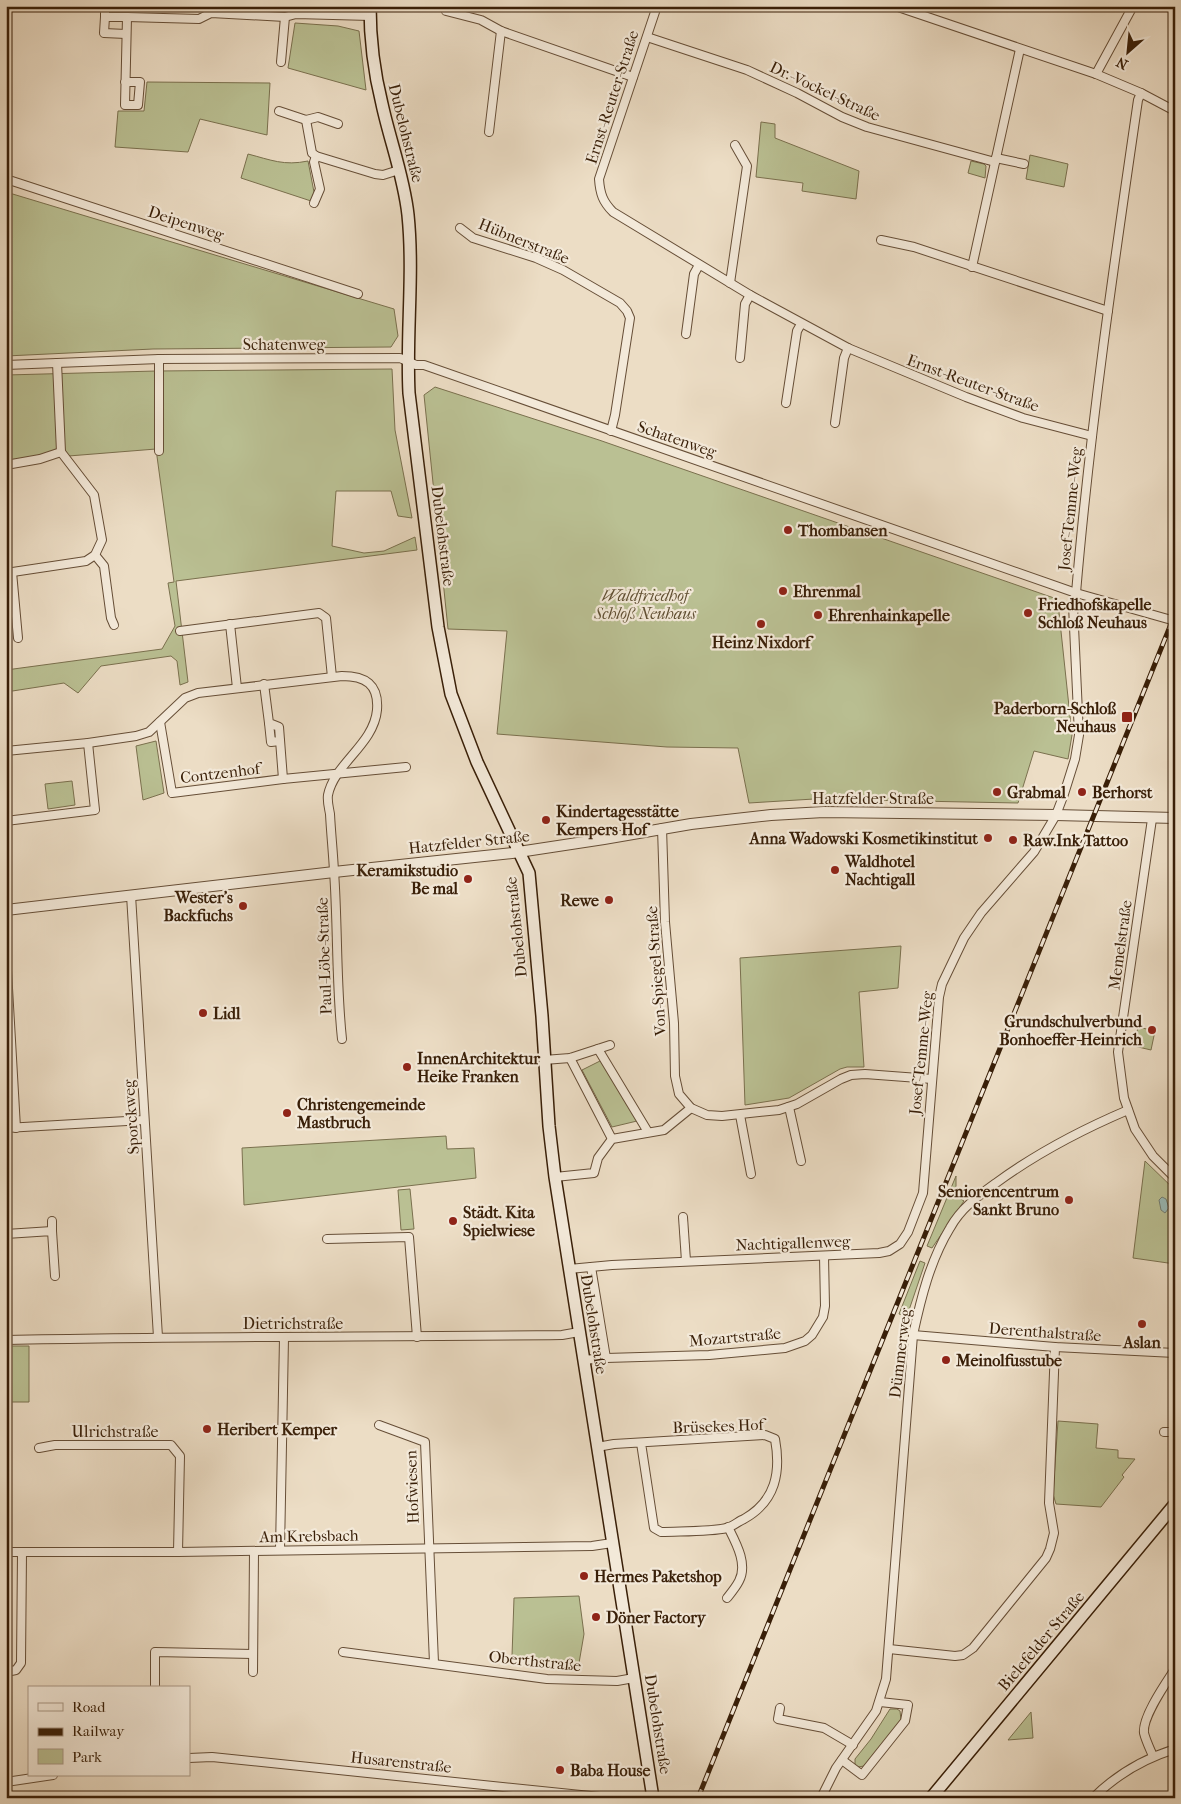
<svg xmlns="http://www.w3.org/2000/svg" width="1181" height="1804" viewBox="0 0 1181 1804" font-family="'IM FELL French Canon',serif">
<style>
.green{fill:#bac093;stroke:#7a704e}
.water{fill:#99bbb8;stroke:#737d72}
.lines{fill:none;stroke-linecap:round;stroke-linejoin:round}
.minor-casing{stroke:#664e37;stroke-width:10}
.tertiary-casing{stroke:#664e37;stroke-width:12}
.secondary-casing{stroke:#391f08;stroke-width:14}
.minor{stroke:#f3e9d9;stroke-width:8}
.tertiary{stroke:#f3e9d9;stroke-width:10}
.secondary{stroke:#f3e9d9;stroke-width:11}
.rail-casing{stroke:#391f08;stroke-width:5}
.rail{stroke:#f3e9d9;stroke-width:3;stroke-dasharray:9;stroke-linecap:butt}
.poi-dot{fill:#8f2418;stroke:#f3e9d9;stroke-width:2}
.labels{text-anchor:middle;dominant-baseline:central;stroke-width:4.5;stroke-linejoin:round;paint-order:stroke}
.street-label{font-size:16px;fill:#391f08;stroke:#f3e9d9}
.poi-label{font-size:16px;font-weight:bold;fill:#391f08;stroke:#f3e9d9;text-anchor:start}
.park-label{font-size:16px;font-style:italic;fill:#604f32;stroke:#f3e9d9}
</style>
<rect width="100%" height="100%" fill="#ecddc5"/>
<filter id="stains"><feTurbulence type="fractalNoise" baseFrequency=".004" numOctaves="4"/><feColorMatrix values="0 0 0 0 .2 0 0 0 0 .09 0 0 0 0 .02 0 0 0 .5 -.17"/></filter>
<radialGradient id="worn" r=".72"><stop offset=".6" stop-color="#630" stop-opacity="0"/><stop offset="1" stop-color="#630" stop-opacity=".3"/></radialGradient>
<g class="green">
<path d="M 295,23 L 338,26 L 359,31 L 366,90 L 288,68 Z"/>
<path d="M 147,82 L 270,83 L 267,135 L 200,119 L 188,152 L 115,147 L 118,111 L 144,111 Z"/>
<path d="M 761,122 L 775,124 L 775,138 L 859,171 L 856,199 L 802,191 L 803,183 L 756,177 Z"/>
<path d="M 248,154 C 271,160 284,166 308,161 L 314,192 L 311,201 L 241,178 Z"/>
<path d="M 1030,155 L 1068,164 L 1064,187 L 1026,179 Z"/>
<path d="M 971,161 L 984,164 L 986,166 L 985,178 L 968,173 Z"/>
<path d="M 6,192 L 394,309 L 398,336 L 391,347 L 153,349 L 6,356 Z"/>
<path d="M 392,369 L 395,430 L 412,518 L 398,516 L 391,491 L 336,491 L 332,546 L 364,553 L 384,551 L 415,537 L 417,550 L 176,581 L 188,682 L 180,685 L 177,661 L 171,656 L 101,666 L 78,693 L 64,683 L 6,692 L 6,670 L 162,649 L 175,626 L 168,583 L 174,582 L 156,449 L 6,461 L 6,375 L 156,371 Z"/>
<path d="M 435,387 L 599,440 L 1054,598 L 1058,603 L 1072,735 L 1068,759 L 1034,751 L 1018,803 L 814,799 L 749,803 L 738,748 L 667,747 L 497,734 L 507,631 L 448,629 L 424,395 Z"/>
<path d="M 156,741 L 164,793 L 143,800 L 136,746 Z"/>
<path d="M 72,781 L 75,805 L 48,809 L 45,784 Z"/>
<path d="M 901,946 L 898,988 L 859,992 L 864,1067 L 847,1067 L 840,1069 L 789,1098 L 745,1105 L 740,958 Z"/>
<path d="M 1138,1027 L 1155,1031 L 1151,1050 L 1134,1046 Z"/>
<path d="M 602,1060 L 624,1100 L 637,1121 L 612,1127 L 582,1070 Z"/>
<path d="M 446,1136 L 447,1149 L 474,1148 L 476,1178 L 244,1205 L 242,1148 Z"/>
<path d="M 1145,1161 L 1175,1190 L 1175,1264 L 1133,1258 Z"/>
<path d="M 956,1176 L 956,1196 L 964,1201 L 932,1248 L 927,1246 Z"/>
<path d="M 410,1189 L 414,1229 L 401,1230 L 398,1190 Z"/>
<path d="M 920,1261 L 925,1263 L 907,1316 L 899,1314 Z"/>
<path d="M 10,1346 L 29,1346 L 29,1402 L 6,1402 L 6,1348 L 10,1348 Z"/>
<path d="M 1058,1421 L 1098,1424 L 1096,1448 L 1118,1450 L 1118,1458 L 1135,1459 L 1122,1475 L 1124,1477 L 1101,1507 L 1056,1504 L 1053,1494 Z"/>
<path d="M 579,1596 L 584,1634 L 579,1663 L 512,1656 L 514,1598 Z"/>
<path d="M 890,1709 L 897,1709 L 900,1711 L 901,1720 L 864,1766 L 858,1767 L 855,1764 L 855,1759 L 871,1739 Z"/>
<path d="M 1031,1712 L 1033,1738 L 1008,1740 Z"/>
</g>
<path class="water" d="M 1162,1197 L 1166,1199 L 1169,1208 L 1165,1213 L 1161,1210 L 1159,1200 Z"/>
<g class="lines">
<g class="minor-casing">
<g id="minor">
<path d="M 105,6 L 105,17 L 127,17 L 125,105 L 138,105 L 140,82 L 125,82"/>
<path d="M 657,6 L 599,179 C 600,194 603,202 613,212 L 750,295 L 848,348 L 966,397 L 1023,418 L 1092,436"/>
<path d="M 895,6 L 1096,74 L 1141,93 L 1175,111"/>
<path d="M 446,11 L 481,20 L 501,31 L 633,77"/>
<path d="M 105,17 L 104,33 L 126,34"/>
<path d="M 127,17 L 199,19 L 211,13 L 285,17 L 296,14 L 370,16"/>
<path d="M 647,37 L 747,70 L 797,93 L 842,117 L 867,127 L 995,162"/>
<path d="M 281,62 L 285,17"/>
<path d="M 1096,74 L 1133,6"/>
<path d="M 279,111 L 306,120 L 318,117 L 338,124"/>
<path d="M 306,120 L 312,153 L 316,156 L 375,174 L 383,175 L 399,170"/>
<path d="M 489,132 L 501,31"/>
<path d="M 996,158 L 1024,164"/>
<path d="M 6,179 L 358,294"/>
<path d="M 314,203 L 320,189 L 314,162 L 316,156"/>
<path d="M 460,228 L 473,238 L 536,258 L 563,270 L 620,303 L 627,311 L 630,318 L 615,415 L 611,431"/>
<path d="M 881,240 L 914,247 L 1108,311"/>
<path d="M 972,267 L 1020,49"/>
<path d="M 730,283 L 747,166 L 735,145"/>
<path d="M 686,334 L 694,274 L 699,265"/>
<path d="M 740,358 L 745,304 L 750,295"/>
<path d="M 159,359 L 159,451"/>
<path d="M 6,365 L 159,359 L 400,358 L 416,365 L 424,365 L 1076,593 L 1175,621"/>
<path d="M 786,403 L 797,331 L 801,324"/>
<path d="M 835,423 L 844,358 L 848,348"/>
<path d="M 6,465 L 40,459 L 61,452"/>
<path d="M 95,555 L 104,566 L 111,618 L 114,625"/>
<path d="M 12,572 L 18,638"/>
<path d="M 6,573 L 86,561 L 95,555 L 102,540 L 94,495 L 61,452 L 57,363"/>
<path d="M 230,624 L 237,688"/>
<path d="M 180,631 L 319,613 L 326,618 L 332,677"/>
<path d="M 264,684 L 269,723 L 279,727 L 283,779"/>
<path d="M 160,722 L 172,793 L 283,779 L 406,767"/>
<path d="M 269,723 L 271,742 L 280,741"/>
<path d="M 6,751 L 88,743 L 136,736 L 149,732 L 185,698 L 198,693 L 342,676 C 365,676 379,684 377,710 C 374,744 334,764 328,795 C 327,801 329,808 330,814 C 331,833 333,852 334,871 C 338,927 336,983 342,1039"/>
<path d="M 1152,819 L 1118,1052 L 1124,1098 L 1135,1129 L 1153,1156 L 1175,1178"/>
<path d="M 6,821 L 95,810 L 88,743"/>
<path d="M 662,828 L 665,922 L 674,1023 L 675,1076 L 679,1094 L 691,1108 L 707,1115 L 722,1116 L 779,1110 L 797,1104 L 841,1079 L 851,1075 L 865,1074 L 932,1079"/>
<path d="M 131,895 L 158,1337"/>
<path d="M 6,953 L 16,1128"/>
<path d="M 598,1049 L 648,1132"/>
<path d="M 570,1058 L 612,1139"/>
<path d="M 544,1060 L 570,1058 L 610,1045"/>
<path d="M 789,1107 L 801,1161"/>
<path d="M 740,1115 L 751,1174"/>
<path d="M 6,1128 L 144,1120"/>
<path d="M 555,1177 L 594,1173 L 598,1158 L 612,1139 L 664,1130 L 691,1108"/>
<path d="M 683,1217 L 686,1261"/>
<path d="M 52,1221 L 52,1231"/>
<path d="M 6,1234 L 52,1231 L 55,1276"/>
<path d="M 327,1239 L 409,1237 L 417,1337"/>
<path d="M 591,1267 L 606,1358"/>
<path d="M 569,1269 L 612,1265 L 879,1253 L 889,1251 L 900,1244 L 908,1232 L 923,1193 L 939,997 L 942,984 L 964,938 L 981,913 L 1034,852 L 1056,815 L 1064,794 L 1075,759 L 1079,735 L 1073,605 L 1076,593 C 1090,428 1114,264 1138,100 L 1141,93"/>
<path d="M 913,1335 L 1055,1347 L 1175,1353"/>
<path d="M 6,1340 C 192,1336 377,1337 562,1335 L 579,1332"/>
<path d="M 583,1360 L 606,1358 L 709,1355 L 785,1348 L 805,1341 L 812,1335 L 823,1317 L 825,1306 L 824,1256"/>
<path d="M 379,1425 L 425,1442 L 434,1663"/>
<path d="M 1164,1432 L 1175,1432"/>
<path d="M 597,1447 L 614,1444 L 765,1435 L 775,1439 C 781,1472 776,1501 744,1519 C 739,1521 733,1526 727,1528 C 709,1532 681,1531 661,1532 L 654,1528 L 641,1443"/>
<path d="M 39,1448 L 55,1445 L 171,1445 L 180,1456 L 178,1552"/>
<path d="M 280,1550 L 284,1338"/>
<path d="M 6,1552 L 178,1552 L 592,1546 L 612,1543"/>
<path d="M 727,1598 C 731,1593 736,1587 739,1581 C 748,1564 736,1543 728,1527"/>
<path d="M 889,1649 L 955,1656 L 963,1655 L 973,1648 L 1046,1558 L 1050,1549 L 1054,1533 L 1049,1503 L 1055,1347"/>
<path d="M 343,1652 L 547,1679 L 617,1681 L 634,1678"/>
<path d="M 6,1672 L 16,1670 L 21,1663 L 22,1553"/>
<path d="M 253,1672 L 254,1551"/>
<path d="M 155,1688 L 155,1652 L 253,1654"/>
<path d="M 780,1708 L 778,1719 L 824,1728 L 853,1745"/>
<path d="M 1153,1756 C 1150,1749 1146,1741 1144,1733 C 1142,1717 1166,1683 1175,1669"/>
<path d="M 189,1758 L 212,1757 L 610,1798"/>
<path d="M 842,1760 L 862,1775 L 905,1721 L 908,1705 L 880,1702"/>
<path d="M 6,1782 L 53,1775"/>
<path d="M 821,1798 L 836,1768 L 876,1711 L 886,1679 L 913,1335 C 921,1298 930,1261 950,1228 C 961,1208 978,1196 996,1183 C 1037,1153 1081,1130 1128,1110"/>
<path d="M 1093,1798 C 1116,1775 1143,1759 1175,1749"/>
</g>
</g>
<g class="tertiary-casing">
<path id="tertiary" d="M 6,910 L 334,872 L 512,853 L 604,839 L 691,824 L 771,815 L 824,812 L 1056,815 L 1175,818"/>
</g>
<g class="secondary-casing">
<g id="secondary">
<path d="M 370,6 C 370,39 374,72 382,104 C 390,141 404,177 408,215 C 414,274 406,334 409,393 L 438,627 L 451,694 L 477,762 L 529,873 L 542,1016 L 549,1126 L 555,1177 L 653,1798"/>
<path d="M 931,1798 L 1175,1504"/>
</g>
</g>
<use href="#minor" class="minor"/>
<use href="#tertiary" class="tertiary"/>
<use href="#secondary" class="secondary"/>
<g class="rail-casing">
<path id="rail" d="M 698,1798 L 1175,614"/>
</g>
<use href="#rail" class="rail"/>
</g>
<g class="poi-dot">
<circle cx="788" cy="530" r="5"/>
<circle cx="783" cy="591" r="5"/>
<circle cx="1028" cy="613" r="5"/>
<circle cx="818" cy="615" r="5"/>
<circle cx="761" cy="624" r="5"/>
<rect x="1121" y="711" width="12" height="12" rx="2.5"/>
<circle cx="997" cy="792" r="5"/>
<circle cx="1082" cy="792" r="5"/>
<circle cx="546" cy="820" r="5"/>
<circle cx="988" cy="838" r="5"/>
<circle cx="1013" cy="840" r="5"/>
<circle cx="835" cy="870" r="5"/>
<circle cx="468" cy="879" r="5"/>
<circle cx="609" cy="900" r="5"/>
<circle cx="243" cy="906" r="5"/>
<circle cx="203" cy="1013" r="5"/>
<circle cx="1152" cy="1030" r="5"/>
<circle cx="407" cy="1067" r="5"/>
<circle cx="287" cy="1113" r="5"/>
<circle cx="1069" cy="1200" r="5"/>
<circle cx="453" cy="1221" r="5"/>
<circle cx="1142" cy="1324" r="5"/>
<circle cx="946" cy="1360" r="5"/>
<circle cx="207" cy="1429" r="5"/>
<circle cx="584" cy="1576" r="5"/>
<circle cx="596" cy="1617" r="5"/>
<circle cx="560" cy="1770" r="5"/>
</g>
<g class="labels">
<g class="street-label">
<text transform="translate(825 91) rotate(25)">Dr.-Vockel-Straße</text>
<text transform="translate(612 97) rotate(-72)">Ernst-Reuter-Straße</text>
<text transform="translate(406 133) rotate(76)">Dubelohstraße</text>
<text transform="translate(186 223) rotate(18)">Deipenweg</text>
<text transform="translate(524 241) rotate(22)">Hübnerstraße</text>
<text x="284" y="344">Schatenweg</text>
<text transform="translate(973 383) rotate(20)">Ernst-Reuter-Straße</text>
<text transform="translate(677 439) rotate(19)">Schatenweg</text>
<text transform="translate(1070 509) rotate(-84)">Josef-Temme-Weg</text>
<text transform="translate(443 536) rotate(83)">Dubelohstraße</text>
<text transform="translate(220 773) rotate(-7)">Contzenhof</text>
<text x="873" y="798">Hatzfelder Straße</text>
<text transform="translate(469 842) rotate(-6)">Hatzfelder Straße</text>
<text transform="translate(516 927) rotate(-96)">Dubelohstraße</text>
<text transform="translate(1120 945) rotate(-82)">Memelstraße</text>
<text transform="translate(324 956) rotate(-92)">Paul-Löbe-Straße</text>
<text transform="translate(656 971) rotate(-94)">Von-Spiegel-Straße</text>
<text transform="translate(921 1053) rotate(-84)">Josef-Temme-Weg</text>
<text transform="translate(131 1117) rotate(-94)">Sporckweg</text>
<text transform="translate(793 1243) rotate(-2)">Nachtigallenweg</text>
<text x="293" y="1323">Dietrichstraße</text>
<text transform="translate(594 1324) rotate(81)">Dubelohstraße</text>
<text transform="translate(1045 1332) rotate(4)">Derenthalstraße</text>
<text transform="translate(735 1337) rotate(-5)">Mozartstraße</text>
<text transform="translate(900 1353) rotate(-83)">Dümmerweg</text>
<text transform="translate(718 1426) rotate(-2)">Brüsekes Hof</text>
<text x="115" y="1431">Ulrichstraße</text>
<text transform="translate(412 1487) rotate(-92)">Hofwiesen</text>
<text transform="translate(309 1536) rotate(-1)">Am Krebsbach</text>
<text transform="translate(1041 1641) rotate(-50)">Bielefelder Straße</text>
<text transform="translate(535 1661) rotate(6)">Oberthstraße</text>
<text transform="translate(658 1724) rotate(81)">Dubelohstraße</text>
<text transform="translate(401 1762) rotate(6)">Husarenstraße</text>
</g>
<g class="poi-label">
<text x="798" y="530">Thombansen</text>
<text x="793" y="591">Ehrenmal</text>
<text x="1038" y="604">Friedhofskapelle<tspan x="1038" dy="18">Schloß Neuhaus</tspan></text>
<text x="828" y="615">Ehrenhainkapelle</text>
<text x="761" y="642" text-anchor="middle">Heinz Nixdorf</text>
<text x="1116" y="708" text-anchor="end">Paderborn-Schloß<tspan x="1116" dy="18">Neuhaus</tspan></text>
<text x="1007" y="792">Grabmal</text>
<text x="1092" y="792">Berhorst</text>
<text x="556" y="811">Kindertagesstätte<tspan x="556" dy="18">Kempers Hof</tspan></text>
<text x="978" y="838" text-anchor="end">Anna Wadowski Kosmetikinstitut</text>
<text x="1023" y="840">Raw.Ink Tattoo</text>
<text x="845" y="861">Waldhotel<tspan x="845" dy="18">Nachtigall</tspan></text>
<text x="458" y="870" text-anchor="end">Keramikstudio<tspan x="458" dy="18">Be mal</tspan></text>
<text x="233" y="897" text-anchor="end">Wester's<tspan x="233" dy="18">Backfuchs</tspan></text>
<text x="599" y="900" text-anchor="end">Rewe</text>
<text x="213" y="1013">Lidl</text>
<text x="1142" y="1021" text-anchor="end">Grundschulverbund<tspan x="1142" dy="18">Bonhoeffer-Heinrich</tspan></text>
<text x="417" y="1058">InnenArchitektur<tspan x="417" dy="18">Heike Franken</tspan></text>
<text x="297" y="1104">Christengemeinde<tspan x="297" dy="18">Mastbruch</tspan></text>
<text x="1059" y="1191" text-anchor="end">Seniorencentrum<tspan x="1059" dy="18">Sankt Bruno</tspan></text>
<text x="463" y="1212">Städt. Kita<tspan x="463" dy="18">Spielwiese</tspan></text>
<text x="1142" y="1342" text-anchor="middle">Aslan</text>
<text x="956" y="1360">Meinolfusstube</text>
<text x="217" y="1429">Heribert Kemper</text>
<text x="594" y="1576">Hermes Paketshop</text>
<text x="606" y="1617">Döner Factory</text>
<text x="570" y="1770">Baba House</text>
</g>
<g class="park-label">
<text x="645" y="595">Waldfriedhof<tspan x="645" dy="18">Schloß Neuhaus</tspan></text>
</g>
</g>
<rect width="1181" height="1804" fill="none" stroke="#ecddc5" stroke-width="25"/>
<rect x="8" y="8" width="1166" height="1789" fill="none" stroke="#391f08" stroke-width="2.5"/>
<rect x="12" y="12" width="1156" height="1779" fill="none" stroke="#391f08"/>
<rect x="28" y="1686" width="162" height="90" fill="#f3e9d9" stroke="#a99885"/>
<rect x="38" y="1703" width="25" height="8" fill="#f3e9d9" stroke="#a99885"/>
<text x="72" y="1712" font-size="15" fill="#391f08">Road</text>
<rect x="38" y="1728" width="25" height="8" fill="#391f08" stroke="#a99885"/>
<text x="72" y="1736" font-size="15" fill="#391f08">Railway</text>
<rect x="38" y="1749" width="25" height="15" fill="#bac093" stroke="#a99885"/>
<text x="72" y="1762" font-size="15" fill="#391f08">Park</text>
<g transform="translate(1128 52) rotate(207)" stroke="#f3e9d9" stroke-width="4" paint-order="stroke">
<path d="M0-4L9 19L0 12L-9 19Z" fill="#391f08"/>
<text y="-8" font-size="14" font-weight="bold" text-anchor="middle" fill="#391f08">N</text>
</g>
<rect width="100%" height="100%" filter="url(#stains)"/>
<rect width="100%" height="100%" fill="url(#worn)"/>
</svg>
